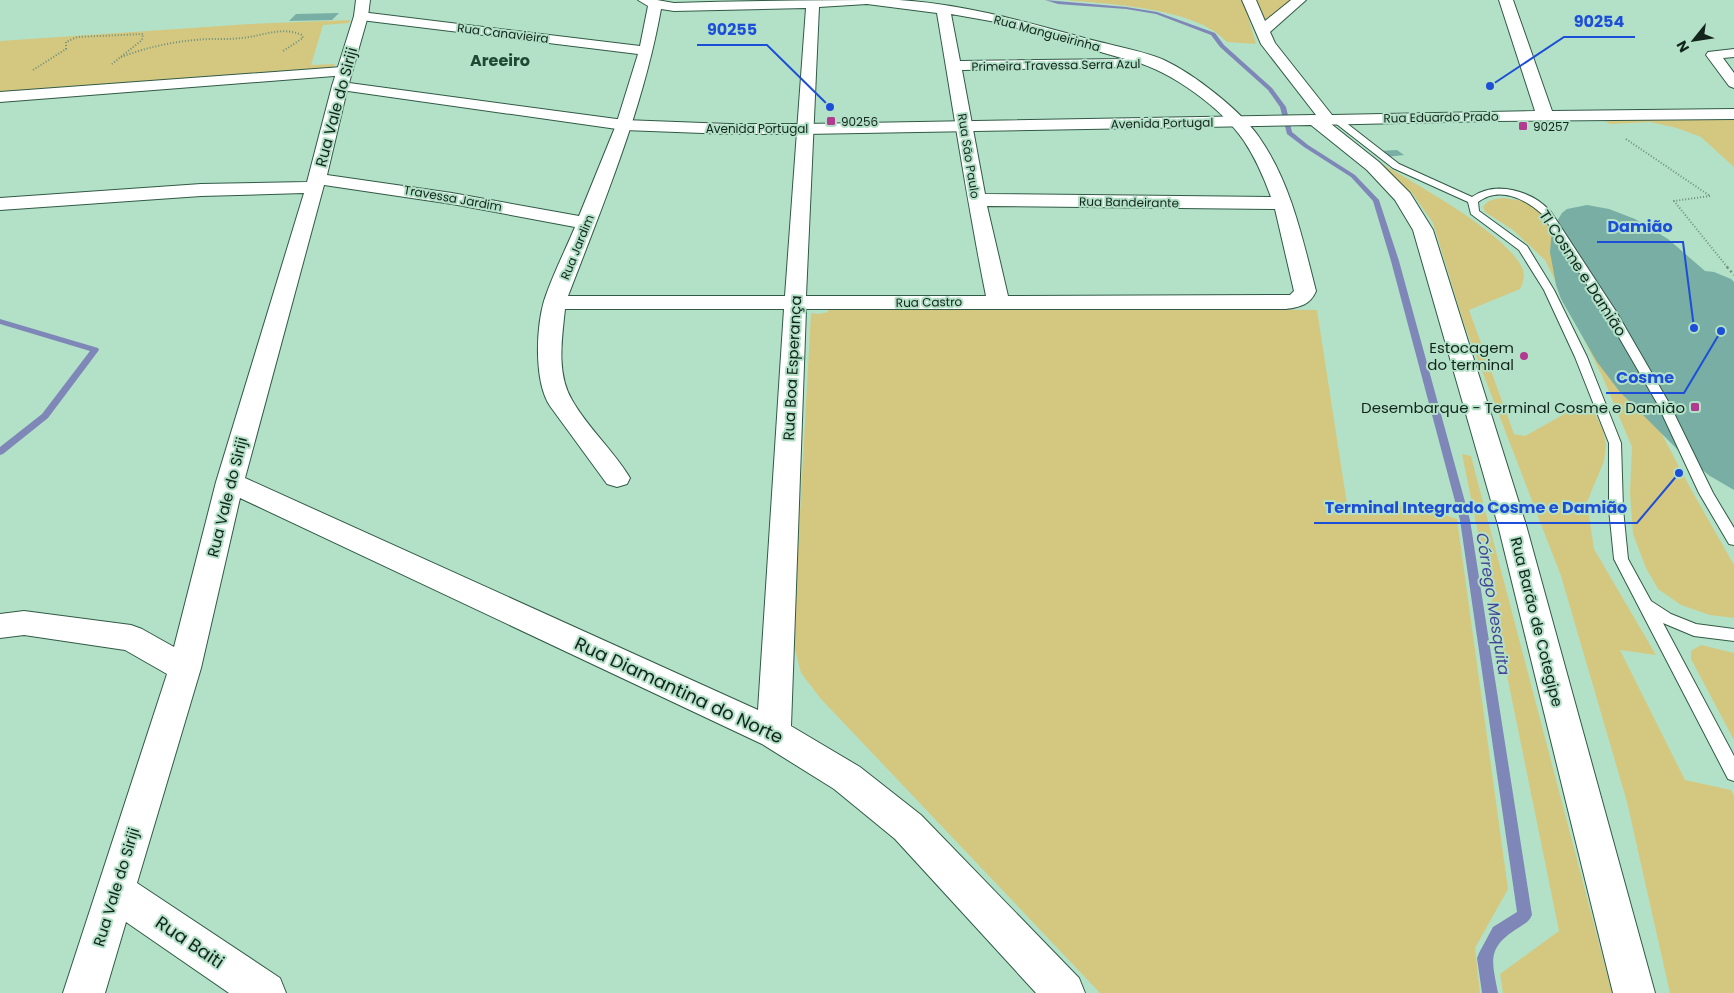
<svg xmlns="http://www.w3.org/2000/svg" width="1734" height="993" viewBox="0 0 1734 993" font-family="Poppins,sans-serif">
<style>
.green{fill:#d4c880}
.lines{fill:none;stroke-linecap:round;stroke-linejoin:round}
.stream{fill:#7e87b8;fill-rule:evenodd}
.building{fill:#78aea3}
.lane-casing{stroke:#305a45;stroke-width:2}
.street-casing{stroke:#305a45;stroke-width:2}
.secondary-casing{stroke:#305a45;stroke-width:2}
.path-far1{stroke:#6d8f7d;stroke-width:2;stroke-dasharray:1 2;stroke-linecap:butt}
.path{stroke:#6d8f7d;stroke-width:2.5;stroke-dasharray:2 3;stroke-linecap:butt}
.lane{fill:#fff;fill-rule:evenodd}
.street{fill:#fff;fill-rule:evenodd}
.secondary{fill:#fff;fill-rule:evenodd}
.poi-dot{fill:#b13b91;stroke:#b3e1c7;stroke-width:2}
.labels{text-anchor:middle;dominant-baseline:central;stroke-width:4;stroke-linejoin:round;paint-order:stroke}
.far-street-label{font-size:12px;fill:#12241b;stroke:#b3e1c7}
.far-poi-label{font-size:12px;fill:#12241b;stroke:#b3e1c7;text-anchor:start}
.street-label{font-size:15px;fill:#12241b;stroke:#b3e1c7}
.poi-label{font-size:15px;fill:#12241b;stroke:#b3e1c7;text-anchor:end}
.far-district-label{font-size:16px;font-weight:bold;fill:#1f4935;stroke:#b3e1c7}
.water-label{font-size:16px;font-style:italic;fill:#464498;stroke:#b3e1c7}
.near-street-label{font-size:18px;fill:#12241b;stroke:#b3e1c7}
.leader{fill:none;stroke:#1d4ed8;stroke-width:2}
.callout-dot{fill:#1d4ed8;stroke:#b3e1c7;stroke-width:2}
.callout-label{font-size:16px;text-anchor:middle;font-weight:bold;fill:#1d4ed8;stroke:#b3e1c7;stroke-width:4;stroke-linejoin:round;paint-order:stroke}
</style>
<rect width="100%" height="100%" fill="#b3e1c7"/>
<g class="green">
<path d="M 1065,0 L 1243,0 L 1256,44 L 1227,42 C 1197,8 1109,4 1065,0 Z"/>
<path d="M 1256,0 L 1293,0 L 1266,21 Z"/>
<path d="M 350,20 L 349,23 L 323,25 L 311,65 L 335,64 L 333,67 L 0,94 L 0,41 L 250,24 Z"/>
<path d="M 1734,113 L 1734,167 L 1701,137 L 1677,128 L 1650,122 L 1610,124 L 1595,115 Z"/>
<path d="M 1346,136 C 1360,147 1374,159 1389,168 C 1421,187 1511,237 1523,270 C 1525,277 1523,283 1520,289 L 1469,310 L 1514,434 L 1525,436 L 1584,403 L 1594,412 L 1603,430 L 1606,445 L 1604,461 L 1587,502 L 1594,549 L 1656,655 L 1620,650 L 1685,780 L 1731,790 L 1734,796 L 1734,993 L 1670,993 L 1627,802 L 1561,576 L 1464,324 L 1433,223 L 1412,193 Z"/>
<path d="M 1504,198 L 1529,202 L 1545,214 L 1692,491 L 1734,565 L 1734,618 L 1710,615 L 1681,605 L 1658,589 L 1646,568 L 1633,534 L 1630,493 L 1632,447 L 1603,378 L 1545,260 L 1513,230 L 1485,212 L 1483,207 C 1488,199 1495,199 1504,198 Z"/>
<path d="M 828,306 L 1317,310 L 1347,504 L 1396,515 L 1403,501 L 1457,519 L 1508,889 L 1475,948 L 1480,993 L 1100,993 L 821,699 L 801,673 L 793,641 L 811,313 L 819,314 L 828,312 Z"/>
<path d="M 1462,454 L 1471,456 L 1612,993 L 1503,993 L 1500,974 L 1559,931 Z"/>
<path d="M 1701,645 L 1734,653 L 1734,740 L 1691,659 L 1691,651 Z"/>
</g>
<g class="lines">
<g class="stream">
<path d="M 1045,0 L 1126,7 L 1157,12 L 1215,33 L 1224,45 L 1272,88 L 1286,107 L 1292,132 L 1308,145 L 1355,175 L 1379,200 L 1399,261 L 1470,520 L 1532,915 C 1529,922 1524,924 1518,928 C 1486,948 1492,961 1498,993 L 1482,993 L 1477,958 L 1479,953 L 1493,927 L 1517,912 L 1460,520 L 1391,261 L 1373,201 L 1351,177 L 1304,147 L 1287,134 L 1280,107 L 1268,90 L 1220,47 L 1211,35 L 1156,14 L 1126,9 L 1058,4 Z"/>
<path d="M 0,319 L 98,348 L 99,350 L 48,418 L 3,454 L 0,455 L 0,447 L 42,414 L 90,351 L 0,324 Z"/>
</g>
</g>
<g class="building">
<path d="M 339,13 L 332,20 L 289,21 L 296,14 Z"/>
<path d="M 1397,150 L 1404,155 L 1386,157 L 1379,151 Z"/>
<path d="M 1587,205 L 1609,209 L 1635,219 L 1668,239 L 1705,271 L 1714,272 L 1731,279 L 1734,282 L 1734,490 L 1710,476 L 1682,454 L 1620,392 L 1597,362 L 1561,299 L 1556,285 L 1550,252 L 1552,229 L 1562,213 L 1567,209 Z"/>
</g>
<g class="lines">
<g class="lane-casing">
<path id="lane" d="M 1334,118 L 1340,118 L 1399,164 L 1472,197 C 1496,180 1533,191 1551,212 L 1617,313 L 1669,403 L 1713,493 L 1734,528 L 1734,545 L 1729,544 L 1699,493 L 1657,403 L 1605,313 L 1542,214 C 1524,198 1499,186 1478,202 L 1479,211 L 1527,246 L 1554,290 L 1587,357 L 1621,443 L 1623,509 L 1628,559 L 1651,601 L 1671,614 L 1696,624 L 1734,629 L 1734,641 L 1694,636 L 1663,623 L 1734,756 L 1734,781 L 1728,779 L 1614,559 L 1609,509 L 1609,443 L 1575,357 L 1544,290 L 1519,250 L 1471,214 L 1468,202 L 1393,168 L 1334,122 Z"/>
</g>
<g class="street-casing">
<g id="street">
<path d="M 638,0 L 657,0 L 674,3 C 748,1 825,0 899,0 C 964,4 1026,22 1088,39 C 1110,45 1144,51 1164,60 C 1194,74 1240,110 1259,137 C 1291,183 1302,237 1316,291 C 1310,305 1300,307 1286,309 L 806,309 L 791,726 L 860,767 L 921,815 L 1079,978 L 1085,993 L 1036,993 L 895,839 L 834,789 L 762,744 L 240,498 L 201,668 L 137,883 L 280,978 L 286,993 L 229,993 L 126,922 L 105,993 L 63,993 L 167,674 L 125,650 L 24,635 L 0,638 L 0,614 L 24,611 L 131,625 L 142,629 L 174,647 L 216,482 L 304,193 L 201,196 L 0,210 L 0,198 L 201,184 L 307,182 L 332,86 L 334,83 L 346,83 L 348,86 L 327,175 L 452,193 L 579,216 L 616,125 L 638,54 L 361,20 L 354,16 L 361,12 L 640,46 L 648,6 ZM 867,4 L 937,13 C 953,107 967,202 986,296 L 806,296 L 819,7 ZM 806,8 L 785,296 L 568,296 C 604,202 643,109 661,9 L 674,11 ZM 951,14 L 996,22 L 1125,59 L 960,61 ZM 1133,61 C 1172,72 1221,107 1244,141 C 1256,159 1264,178 1271,197 L 985,194 L 962,70 L 1127,67 L 1132,66 L 1134,63 ZM 324,185 L 452,204 L 575,227 C 565,251 552,276 544,301 C 536,329 534,382 550,406 L 607,484 L 617,487 L 627,484 L 630,478 C 614,451 587,427 572,400 C 556,373 562,338 565,309 L 784,309 L 758,710 L 245,478 ZM 987,206 L 1275,209 L 1294,291 L 1290,295 L 1286,295 L 1008,296 Z"/>
<path d="M 1242,0 L 1256,0 L 1265,21 L 1291,0 L 1306,0 L 1270,32 L 1275,43 L 1332,115 L 1535,111 L 1499,0 L 1513,0 L 1552,111 L 1734,109 L 1734,119 L 1489,121 L 1315,125 L 1309,124 L 1307,120 L 1309,116 L 1316,115 L 1261,44 Z"/>
<path d="M 1734,49 L 1734,57 L 1723,58 L 1734,73 L 1734,88 L 1729,86 L 1706,55 L 1708,52 Z"/>
<path d="M 342,67 L 347,69 L 350,72 L 347,75 L 0,102 L 0,92 Z"/>
</g>
</g>
<g class="secondary-casing">
<path id="secondary" d="M 356,0 L 370,0 L 368,16 L 349,83 L 624,120 L 729,124 L 804,124 L 1315,115 L 1321,116 L 1379,162 L 1410,193 L 1433,230 L 1526,525 L 1655,993 L 1613,993 L 1498,525 L 1413,230 L 1395,200 L 1367,170 L 1311,125 L 804,134 L 729,134 L 624,130 L 334,89 L 332,86 L 354,16 Z"/>
</g>
<g class="path-far1">
<path d="M 121,57 C 145,48 170,42 196,40 C 211,38 227,40 242,38 C 263,36 281,26 302,35 L 303,38 L 283,51"/>
<path d="M 33,70 L 66,49 L 66,42 L 77,37 L 143,34 L 142,40 L 112,64"/>
<path d="M 1626,139 L 1710,196"/>
<path d="M 1710,196 L 1674,201 L 1728,268"/>
</g>
<path class="path" d="M 1727,267 L 1734,275"/>
<use href="#lane" class="lane"/>
<use href="#street" class="street"/>
<use href="#secondary" class="secondary"/>
</g>
<g class="poi-dot">
<rect x="826" y="116" width="10" height="10" rx="2.5"/>
<rect x="1518" y="121" width="10" height="10" rx="2.5"/>
<circle cx="1524" cy="356" r="5"/>
<rect x="1690" y="402" width="10" height="10" rx="2.5"/>
</g>
<g class="labels">
<g class="far-street-label">
<text transform="translate(503 33) rotate(7)">Rua Canavieira</text>
<text transform="translate(1047 33) rotate(15)">Rua Mangueirinha</text>
<text transform="translate(1056 65) rotate(-1)">Primeira Travessa Serra Azul</text>
<text transform="translate(1441 117) rotate(-1)">Rua Eduardo Prado</text>
<text transform="translate(1162 123) rotate(-1)">Avenida Portugal</text>
<text x="757" y="128">Avenida Portugal</text>
<text transform="translate(969 156) rotate(81)">Rua São Paulo</text>
<text transform="translate(453 198) rotate(10)">Travessa Jardim</text>
<text transform="translate(1129 202) rotate(1)">Rua Bandeirante</text>
<text transform="translate(577 247) rotate(-68)">Rua Jardim</text>
<text transform="translate(929 302) rotate(-1)">Rua Castro</text>
</g>
<g class="far-poi-label">
<text x="841" y="121">90256</text>
<text x="1533" y="126">90257</text>
</g>
<g class="street-label">
<text transform="translate(336 107) rotate(-75)">Rua Vale do Siriji</text>
<text transform="translate(1583 273) rotate(57)">TI Cosme e Damião</text>
<text transform="translate(792 368) rotate(-87)">Rua Boa Esperança</text>
<text transform="translate(227 497) rotate(-76)">Rua Vale do Siriji</text>
<text transform="translate(1537 622) rotate(76)">Rua Barão de Cotegipe</text>
<text transform="translate(116 887) rotate(-73)">Rua Vale do Siriji</text>
</g>
<g class="poi-label">
<text x="1514" y="347">Estocagem<tspan x="1514" dy="17">do terminal</tspan></text>
<text x="1685" y="407">Desembarque - Terminal Cosme e Damião</text>
</g>
<g class="far-district-label">
<text x="500" y="60">Areeiro</text>
</g>
<g class="water-label">
<text transform="translate(1493 604) rotate(81)">Córrego Mesquita</text>
</g>
<g class="near-street-label">
<text transform="translate(679 690) rotate(25)">Rua Diamantina do Norte</text>
<text transform="translate(190 942) rotate(34)">Rua Baiti</text>
</g>
</g>
<path class="leader" d="M1490 86L1564 37H1635M830 107L767 45H697M1694 328L1683 242H1597M1721 331L1684 393H1606M1679 473L1637 523H1314"/>
<g class="callout-dot">
<circle cx="1490" cy="86" r="5"/>
<circle cx="830" cy="107" r="5"/>
<circle cx="1694" cy="328" r="5"/>
<circle cx="1721" cy="331" r="5"/>
<circle cx="1679" cy="473" r="5"/>
</g>
<g class="callout-label">
<text x="1599" y="27">90254</text>
<text x="732" y="35">90255</text>
<text x="1640" y="232">Damião</text>
<text x="1645" y="383">Cosme</text>
<text x="1476" y="513">Terminal Integrado Cosme e Damião</text>
</g>
<g transform="translate(1694 40) rotate(240)" stroke="#b3e1c7" stroke-width="4" paint-order="stroke">
<path d="M0-4L9 19L0 12L-9 19Z" fill="#12241b"/>
<text y="-8" font-size="14" font-weight="bold" text-anchor="middle" fill="#12241b">N</text>
</g>
</svg>
